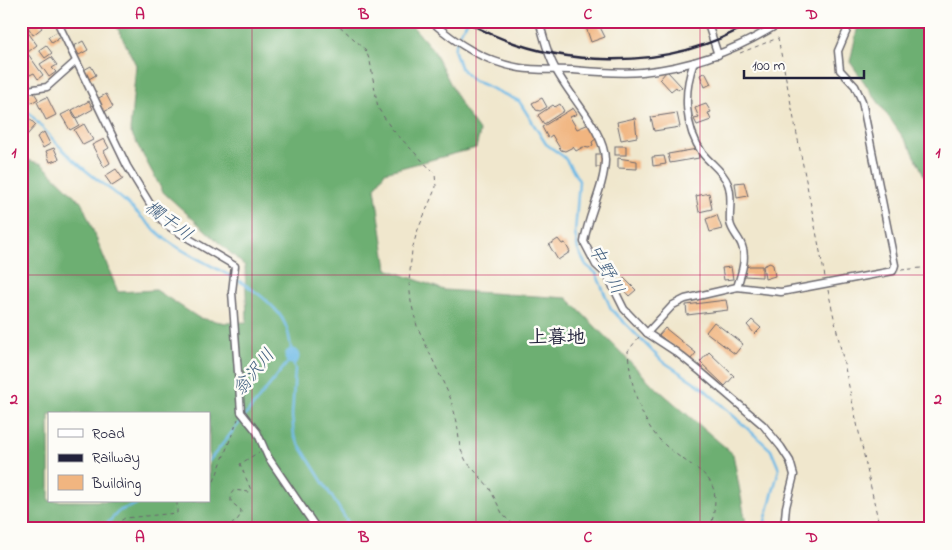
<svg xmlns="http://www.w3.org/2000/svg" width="952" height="550" viewBox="0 0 952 550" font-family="'Indie Flower','Klee One',sans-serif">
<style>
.forest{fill:#6daf72;stroke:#486856;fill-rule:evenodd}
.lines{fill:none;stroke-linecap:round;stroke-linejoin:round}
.stream{stroke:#6db9e6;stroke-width:2.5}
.river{stroke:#6db9e6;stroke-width:15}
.building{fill:#f1b580}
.minor-casing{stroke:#6a676e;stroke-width:9}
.path{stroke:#6a676e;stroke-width:1;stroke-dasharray:4 4;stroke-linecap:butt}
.minor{stroke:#fff;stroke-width:6}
.rail{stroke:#22223b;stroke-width:2.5}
.grid{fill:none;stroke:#c2185b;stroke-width:1;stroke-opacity:0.55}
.labels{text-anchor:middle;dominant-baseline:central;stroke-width:5;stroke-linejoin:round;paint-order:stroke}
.water-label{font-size:18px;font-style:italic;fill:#405e7f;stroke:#fdfcf7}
.quarter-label{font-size:19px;font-weight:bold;fill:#22223b;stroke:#fdfcf7}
.neatline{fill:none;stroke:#c2185b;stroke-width:2}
.grid-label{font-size:16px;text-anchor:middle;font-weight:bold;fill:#c2185b}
</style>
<rect width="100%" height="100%" fill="#fdfcf7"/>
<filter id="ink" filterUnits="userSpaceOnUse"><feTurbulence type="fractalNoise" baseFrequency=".02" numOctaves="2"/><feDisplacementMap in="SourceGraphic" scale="10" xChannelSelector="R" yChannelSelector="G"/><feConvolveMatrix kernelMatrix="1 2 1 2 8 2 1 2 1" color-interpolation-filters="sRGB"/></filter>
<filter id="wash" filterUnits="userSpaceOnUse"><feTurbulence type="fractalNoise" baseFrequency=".0096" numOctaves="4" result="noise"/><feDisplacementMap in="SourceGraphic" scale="20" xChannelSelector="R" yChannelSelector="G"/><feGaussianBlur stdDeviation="1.12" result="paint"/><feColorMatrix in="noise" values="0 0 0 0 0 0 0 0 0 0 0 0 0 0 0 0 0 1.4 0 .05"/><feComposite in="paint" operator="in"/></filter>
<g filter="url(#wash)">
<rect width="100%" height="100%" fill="#f0e7cd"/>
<g class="forest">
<path d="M 114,21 L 408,21 L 434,51 L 462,107 L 480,132 L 476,148 L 385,172 L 375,188 L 387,269 L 444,290 L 567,298 L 653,385 L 733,454 L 747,529 L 21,529 L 21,158 L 42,164 L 82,203 L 118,292 L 156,290 L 199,318 L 226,323 L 247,322 L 245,266 L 163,192 L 130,131 L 136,65 ZM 49,414 L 209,414 L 209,501 L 49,501 Z"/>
<path d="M 859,21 L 931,21 L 931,190 L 912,150 L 850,62 Z"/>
</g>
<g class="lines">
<g class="stream">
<path d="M 468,21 L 461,30 L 454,49 L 460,67 L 471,79 L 519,101 L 546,144 L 564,157 L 572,169 L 579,181 L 575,233 L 578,250 L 586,265 L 596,273 L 611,309 L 661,360 L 703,388 L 771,450 L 779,469 L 763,529"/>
<path d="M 21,104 C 39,123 56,145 76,162 C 93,178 115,191 132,208 C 144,219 154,231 168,241 C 202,265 245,277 274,308 C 288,322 290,338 292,356"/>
<path d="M 292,357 L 295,369 L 292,416 L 294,436 L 352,529"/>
<path d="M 209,461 L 292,357"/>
<path d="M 102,529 L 119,511 L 144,501"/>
</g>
<path class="river" d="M 292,356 L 292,357"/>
</g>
<g id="blocks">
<g class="building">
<path d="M 37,21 L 42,28 L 33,35 L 28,27 Z"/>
<path d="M 584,21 L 597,21 L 605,37 L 591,42 Z"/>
<path d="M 27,31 L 37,45 L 28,52 L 21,43 L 21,35 Z"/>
<path d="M 57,32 L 61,37 L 52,43 L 48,37 Z"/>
<path d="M 83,41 L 88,50 L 79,55 L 74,46 Z"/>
<path d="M 46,45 L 52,53 L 45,58 L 39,50 Z"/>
<path d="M 28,54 L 43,75 L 38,79 L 34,73 L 30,75 L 21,69 L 21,59 Z"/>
<path d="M 51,57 L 57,65 L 52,68 L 56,72 L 49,77 L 40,64 Z"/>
<path d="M 91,66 L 96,75 L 87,80 L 82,71 Z"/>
<path d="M 667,71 L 682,87 L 678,90 L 676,87 L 671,91 L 660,79 Z"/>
<path d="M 705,72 L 711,84 L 705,87 L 700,75 Z"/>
<path d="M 21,75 L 30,82 L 25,89 L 21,86 Z"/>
<path d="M 33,91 L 38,99 L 31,103 L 26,94 Z"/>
<path d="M 106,94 L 113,107 L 104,112 L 97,99 Z"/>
<path d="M 47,97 L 56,115 L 46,120 L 37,102 Z"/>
<path d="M 542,98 L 547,107 L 540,111 L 536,110 L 532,103 Z"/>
<path d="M 89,101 L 93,109 L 77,118 L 72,110 Z"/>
<path d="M 560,104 L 564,111 L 544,124 L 538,115 L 553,105 L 555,107 Z"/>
<path d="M 706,104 L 711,112 L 708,113 L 711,120 L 697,125 L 694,119 L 699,118 L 695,108 Z"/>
<path d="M 573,108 L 577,114 L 570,117 L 577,129 L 589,124 L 597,138 L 592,142 L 593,145 L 589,148 L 583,147 L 576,151 L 573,147 L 565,151 L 561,150 L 552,135 L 548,138 L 542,127 Z"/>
<path d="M 71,110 L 79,125 L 70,130 L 61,115 Z"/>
<path d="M 21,111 L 36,125 L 27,135 L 21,129 Z"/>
<path d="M 677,113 L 680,127 L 654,131 L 651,117 Z"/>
<path d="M 635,118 L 637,137 L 621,140 L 617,122 Z"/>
<path d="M 84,124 L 93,140 L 83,145 L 74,130 Z"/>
<path d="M 44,132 L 50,144 L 43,148 L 37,137 Z"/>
<path d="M 104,139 L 109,148 L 104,151 L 110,163 L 104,167 L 92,145 Z"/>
<rect x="615" y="146" width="11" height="9"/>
<path d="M 54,148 L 59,159 L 50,162 L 46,151 Z"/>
<path d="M 697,149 L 699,158 L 670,163 L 668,154 Z"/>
<rect x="596" y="154" width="6" height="13"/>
<path d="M 664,156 L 666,164 L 653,166 L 652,157 Z"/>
<path d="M 618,158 L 637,161 L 637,169 L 618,168 Z"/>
<path d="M 116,169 L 123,179 L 112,186 L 105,176 Z"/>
<path d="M 744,182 L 748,196 L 737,198 L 735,183 Z"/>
<path d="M 709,193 L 712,209 L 699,212 L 696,196 Z"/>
<path d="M 717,215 L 722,229 L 710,232 L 706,219 Z"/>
<path d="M 558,239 L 562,244 L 565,243 L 570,252 L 558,260 L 549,245 Z"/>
<path d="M 770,263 L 773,265 L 775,276 L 765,279 L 763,266 Z"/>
<path d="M 750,266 L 762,266 L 762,277 L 744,276 L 745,267 Z"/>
<path d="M 731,267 L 733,279 L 724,280 L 722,268 Z"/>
<path d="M 624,278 L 636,290 L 629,296 L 618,284 Z"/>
<path d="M 726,300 L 728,310 L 687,315 L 686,305 Z"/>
<path d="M 752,320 L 761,328 L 755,334 L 747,325 Z"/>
<path d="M 714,322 L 743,344 L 735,354 L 706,332 Z"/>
<path d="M 665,328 L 696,353 L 690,360 L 659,335 Z"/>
<path d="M 709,352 L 734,376 L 725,386 L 700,362 Z"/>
</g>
</g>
</g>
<g filter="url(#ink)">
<use href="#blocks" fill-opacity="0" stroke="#6a676e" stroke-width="1"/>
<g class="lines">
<g class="minor-casing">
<g id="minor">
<path d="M 57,21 L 127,166 L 155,212 L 166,225 L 235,266 L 232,292 L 241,412 L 257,432 L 268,457 L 317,529"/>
<path d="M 431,21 C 457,44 485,62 520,68 C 537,71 556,69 573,70 C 596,72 619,74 642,72 C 693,67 740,49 783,21"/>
<path d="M 539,21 C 544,37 547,54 555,68 C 568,95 606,132 605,161 C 604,188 588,215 584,242 L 596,265 L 607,275 L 624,309 L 647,333 L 676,352 L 701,372 L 763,425 L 781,447 L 790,461 L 794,475 L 786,507 L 784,529"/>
<path d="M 707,21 L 718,55"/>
<path d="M 694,62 C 683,92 684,127 703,154 C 711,164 723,171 728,184 C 733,197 729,208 730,222 C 731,231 739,237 742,246 C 747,258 741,275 737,287"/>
<path d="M 21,91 L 47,87 L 75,62"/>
<path d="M 647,333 L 673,305 L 685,299 L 737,287 L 781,292 L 893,271 L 895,265 L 862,101 L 855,86 L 840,70 L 838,51 L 847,30 L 848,21"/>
</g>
</g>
<g class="path">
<path d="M 334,21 L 365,49 L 370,61 L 378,108 L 391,128 L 435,174 L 436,187 L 417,232 L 412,250 L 409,282 L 411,302 L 417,326 L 450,397 L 457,422 L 460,448 L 466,461 L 489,487 L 503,515 L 518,529"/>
<path d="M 740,53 L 778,38 L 825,277"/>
<path d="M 901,270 L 931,267"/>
<path d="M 828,290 L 880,529"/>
<path d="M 639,337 L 628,351 C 630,383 640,423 665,445 C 697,475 727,470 710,529"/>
<path d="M 209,487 L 213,484 L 238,419"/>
<path d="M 108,529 L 125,518 L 177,513 L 177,501"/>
<path d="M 224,529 C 232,524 241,520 241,510 L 231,502 L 231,494 L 234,490 L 249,492 L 251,490 L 240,464 L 259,452"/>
</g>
<use href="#minor" class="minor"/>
<path class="rail" d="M 465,21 C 552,70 668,74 754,21"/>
</g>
</g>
<path class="grid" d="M 252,21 L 252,529M 476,21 L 476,529M 700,21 L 700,529M 21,275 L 931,275"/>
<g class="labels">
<g class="water-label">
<text transform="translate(168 222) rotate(37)">欄干川</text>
<text transform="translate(605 270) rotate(62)">中野川</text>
<text transform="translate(255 373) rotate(-51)">翁沢川</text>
</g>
<g class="quarter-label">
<text x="557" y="338">上暮地</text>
</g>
</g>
<rect width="952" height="550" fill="none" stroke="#fdfcf7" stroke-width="55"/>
<rect x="48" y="412" width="162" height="90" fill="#fdfcf7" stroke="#a5a5ac"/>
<rect x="58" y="429" width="25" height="8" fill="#ffffff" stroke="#a5a5ac"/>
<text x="92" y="438" font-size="15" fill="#22223b">Road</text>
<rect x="58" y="454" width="25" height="8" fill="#22223b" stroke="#a5a5ac"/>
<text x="92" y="462" font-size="15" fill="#22223b">Railway</text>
<rect x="58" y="475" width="25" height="15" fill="#f1b580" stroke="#a5a5ac"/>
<text x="92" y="488" font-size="15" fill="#22223b">Building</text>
<path d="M744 70v8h120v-8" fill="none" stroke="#22223b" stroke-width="2.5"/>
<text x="752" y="70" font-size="15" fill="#22223b" stroke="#fdfcf7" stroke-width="4" paint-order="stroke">100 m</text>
<rect x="28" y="28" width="896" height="494" class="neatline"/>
<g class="grid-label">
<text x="140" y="19">A</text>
<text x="364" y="19">B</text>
<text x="588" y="19">C</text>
<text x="812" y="19">D</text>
<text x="14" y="157">1</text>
<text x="938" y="157">1</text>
<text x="14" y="404">2</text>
<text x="938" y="404">2</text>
<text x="140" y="542">A</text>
<text x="364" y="542">B</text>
<text x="588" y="542">C</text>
<text x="812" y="542">D</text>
</g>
</svg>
